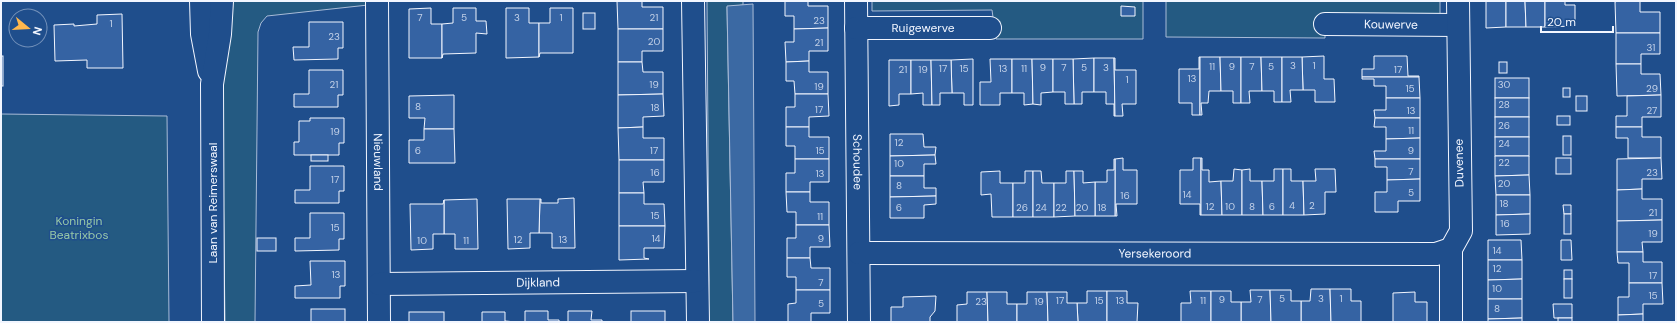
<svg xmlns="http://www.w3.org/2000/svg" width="1677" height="323" viewBox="0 0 1677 323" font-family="'DM Sans',sans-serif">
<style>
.green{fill:#245a82;stroke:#a8bbd7}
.water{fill:#3b69a3;stroke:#a8bbd7}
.building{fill:#3563a3;stroke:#f2f6ff}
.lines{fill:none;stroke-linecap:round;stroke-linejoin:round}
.minor-casing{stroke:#f2f6ff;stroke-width:24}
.tertiary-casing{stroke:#f2f6ff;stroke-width:24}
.minor{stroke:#1f4e8c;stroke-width:22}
.tertiary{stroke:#1f4e8c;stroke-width:22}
.labels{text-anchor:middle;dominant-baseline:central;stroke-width:3;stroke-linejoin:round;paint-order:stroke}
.number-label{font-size:10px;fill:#c3d1e8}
.street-label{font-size:12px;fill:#f2f6ff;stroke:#1f4e8c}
.park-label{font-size:12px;fill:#97c8a6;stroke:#1f4e8c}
</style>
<rect width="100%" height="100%" fill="#1f4e8c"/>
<g class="green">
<path d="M 233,1 L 368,1 L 368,5 L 267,16 L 261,23 L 258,32 L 255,322 L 225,322 L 222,93 L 230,11 Z"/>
<path d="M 707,1 L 743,1 L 743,5 L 727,7 L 733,322 L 708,322 L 709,281 Z"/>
<path d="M 872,1 L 1143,1 L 1143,39 L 996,39 L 992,10 L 872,11 Z"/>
<path d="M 1166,1 L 1440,1 L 1440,14 L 1325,15 L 1325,38 L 1166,37 Z"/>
<path d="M 1,114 L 167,116 L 169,322 L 1,322 Z"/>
</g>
<path class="water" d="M 753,4 L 755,322 L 733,322 L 727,6 Z"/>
<g class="building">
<path d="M 617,1 L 642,1 L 642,7 L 663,7 L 663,29 L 618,29 Z"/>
<path d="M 785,1 L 808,1 L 808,6 L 828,6 L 828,28 L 794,29 L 794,16 L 785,16 Z"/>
<path d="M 1486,1 L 1506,1 L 1506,27 L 1486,28 Z"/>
<path d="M 1506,1 L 1525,1 L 1526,27 L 1506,27 Z"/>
<path d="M 1525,1 L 1545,1 L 1545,27 L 1526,27 Z"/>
<path d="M 1545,1 L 1565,1 L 1565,5 L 1575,5 L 1575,26 L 1545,27 Z"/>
<path d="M 1618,1 L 1640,1 L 1640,12 L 1660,12 L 1660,33 L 1616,33 L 1615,2 Z"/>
<path d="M 1121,6 L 1135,7 L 1135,16 L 1121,16 Z"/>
<path d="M 431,8 L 431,24 L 442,24 L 442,58 L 409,58 L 409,9 Z"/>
<path d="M 453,8 L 476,8 L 476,21 L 486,21 L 487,34 L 476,33 L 476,53 L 443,54 L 442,58 L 442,24 L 453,23 Z"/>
<path d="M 506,8 L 529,8 L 529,23 L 539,23 L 539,57 L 506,58 Z"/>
<path d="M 550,8 L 573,8 L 573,53 L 540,53 L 539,57 L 539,23 L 550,23 Z"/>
<rect x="583" y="13" width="12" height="16"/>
<path d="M 122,14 L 123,68 L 87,68 L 87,60 L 55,61 L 54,25 L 74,24 L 74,26 L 97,24 L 97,15 Z"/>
<path d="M 309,22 L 343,22 L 343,48 L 338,48 L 338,59 L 294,60 L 293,47 L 309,47 Z"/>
<path d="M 828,28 L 828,51 L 809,51 L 809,61 L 786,62 L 785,42 L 794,42 L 794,29 Z"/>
<path d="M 618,29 L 663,29 L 663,51 L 642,51 L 642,62 L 618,62 Z"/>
<path d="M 1616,33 L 1660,33 L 1660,54 L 1641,54 L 1641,64 L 1616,64 Z"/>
<rect x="1" y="56" width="2" height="30"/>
<path d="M 1324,56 L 1324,79 L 1334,79 L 1335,102 L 1315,102 L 1315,90 L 1303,90 L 1302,57 Z"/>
<path d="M 1374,56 L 1407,56 L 1408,76 L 1419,76 L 1419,77 L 1362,77 L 1362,69 L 1374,69 Z"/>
<path d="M 1199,57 L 1200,57 L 1200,115 L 1192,115 L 1192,103 L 1179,103 L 1179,69 L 1199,69 Z"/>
<path d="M 1200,57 L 1220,57 L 1221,91 L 1209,91 L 1208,103 L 1201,103 L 1202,115 L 1200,115 Z"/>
<path d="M 1220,57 L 1241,57 L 1241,103 L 1233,103 L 1233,91 L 1221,91 Z"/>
<path d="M 1241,57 L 1261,57 L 1262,91 L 1249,91 L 1250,103 L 1241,103 Z"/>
<path d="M 1261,57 L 1282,57 L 1282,102 L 1274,102 L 1274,91 L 1262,91 Z"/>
<path d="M 1282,57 L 1302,57 L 1303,90 L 1290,90 L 1291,102 L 1282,102 Z"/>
<path d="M 1094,58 L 1094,92 L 1082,92 L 1082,104 L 1074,104 L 1073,59 Z"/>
<path d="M 1094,58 L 1114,58 L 1115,116 L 1114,116 L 1114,104 L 1106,104 L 1106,92 L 1094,92 Z"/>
<path d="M 1114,58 L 1115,58 L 1115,70 L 1136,70 L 1136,104 L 1122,104 L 1123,116 L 1115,116 Z"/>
<path d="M 973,59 L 973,105 L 964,105 L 964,93 L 952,93 L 951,60 Z"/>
<path d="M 990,59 L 1012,59 L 1012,93 L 1000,93 L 1000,105 L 980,105 L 980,82 L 991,82 Z"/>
<path d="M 1012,59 L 1032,59 L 1033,104 L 1024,105 L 1024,93 L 1012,93 Z"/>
<path d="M 1032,59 L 1053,59 L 1053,92 L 1041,93 L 1041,105 L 1033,104 Z"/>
<path d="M 1053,59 L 1073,59 L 1074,104 L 1065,104 L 1065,92 L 1053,92 Z"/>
<path d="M 889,60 L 911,60 L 911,94 L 899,94 L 899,105 L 889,106 Z"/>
<path d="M 911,60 L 931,60 L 932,105 L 923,105 L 923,93 L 911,94 Z"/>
<path d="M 931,60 L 951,60 L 952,93 L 940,93 L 940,105 L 932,105 Z"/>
<path d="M 809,61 L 809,72 L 828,72 L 828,94 L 795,94 L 794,81 L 786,81 L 786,62 Z"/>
<path d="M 618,62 L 642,62 L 643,72 L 663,72 L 663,94 L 618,95 Z"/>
<rect x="1499" y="62" width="8" height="11"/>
<path d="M 1616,64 L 1641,64 L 1641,74 L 1660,74 L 1661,95 L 1617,96 Z"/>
<path d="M 309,70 L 343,70 L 343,95 L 338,95 L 338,107 L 294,107 L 294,94 L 309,94 Z"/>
<path d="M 1362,77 L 1419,77 L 1420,98 L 1386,98 L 1386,86 L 1374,86 L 1374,79 L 1362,79 Z"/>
<rect x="1495" y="78" width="34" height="20"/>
<rect x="1563" y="88" width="7" height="9"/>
<path d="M 663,94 L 664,116 L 643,117 L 643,127 L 618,128 L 618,95 Z"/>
<path d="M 795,94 L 828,94 L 829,116 L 809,117 L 809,127 L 786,127 L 786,107 L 795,107 Z"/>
<path d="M 454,95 L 454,129 L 424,129 L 425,118 L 409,118 L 409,96 Z"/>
<path d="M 1661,95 L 1661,117 L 1642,117 L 1642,127 L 1616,127 L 1616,116 L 1627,116 L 1627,96 Z"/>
<rect x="1576" y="96" width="11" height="15"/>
<path d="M 1386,98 L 1420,98 L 1420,118 L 1375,118 L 1374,110 L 1386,110 Z"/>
<rect x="1495" y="98" width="34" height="19"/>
<rect x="1557" y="116" width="13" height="9"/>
<rect x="1495" y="117" width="34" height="20"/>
<path d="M 310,118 L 344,118 L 344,143 L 339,143 L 339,155 L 294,155 L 294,142 L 299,142 L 299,121 L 310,121 Z"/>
<path d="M 1375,118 L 1420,118 L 1420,138 L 1386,139 L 1386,127 L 1374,127 Z"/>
<path d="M 643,127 L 643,138 L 664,138 L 664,160 L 619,160 L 618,128 Z"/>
<path d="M 786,127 L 809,127 L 809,137 L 829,137 L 829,159 L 795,159 L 795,146 L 786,146 Z"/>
<path d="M 1616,127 L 1642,127 L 1642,137 L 1661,137 L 1661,158 L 1628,158 L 1628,138 L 1616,138 Z"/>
<path d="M 424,129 L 454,129 L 455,163 L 409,163 L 409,140 L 424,140 Z"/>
<path d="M 890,134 L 923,134 L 924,147 L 936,147 L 935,155 L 890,156 Z"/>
<rect x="1563" y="136" width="8" height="19"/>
<rect x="1495" y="137" width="34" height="19"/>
<path d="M 1420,138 L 1420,159 L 1375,159 L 1374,151 L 1386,151 L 1386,139 Z"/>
<rect x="311" y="155" width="17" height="6"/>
<path d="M 935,155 L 936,164 L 924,164 L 924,176 L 890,176 L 890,156 Z"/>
<path d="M 1495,156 L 1529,156 L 1529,175 L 1495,176 Z"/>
<path d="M 1123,158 L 1123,170 L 1137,170 L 1137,204 L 1116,204 L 1117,216 L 1115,216 L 1115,159 Z"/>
<path d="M 1193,158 L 1201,158 L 1201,215 L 1200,215 L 1200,204 L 1180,204 L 1180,170 L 1193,170 Z"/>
<path d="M 1201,158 L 1202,158 L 1202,170 L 1209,170 L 1209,182 L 1221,181 L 1222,215 L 1201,215 Z"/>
<rect x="1556" y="158" width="15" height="16"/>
<path d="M 1661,158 L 1662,179 L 1642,179 L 1642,189 L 1617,190 L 1617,159 Z"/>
<path d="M 795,159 L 829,159 L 829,182 L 810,182 L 810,192 L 786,192 L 786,173 L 795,173 Z"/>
<path d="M 1114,159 L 1115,159 L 1115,216 L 1095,216 L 1095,182 L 1107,182 L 1107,170 L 1114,170 Z"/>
<path d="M 1375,159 L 1420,159 L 1420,179 L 1387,180 L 1387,167 L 1375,167 Z"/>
<path d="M 619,160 L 664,160 L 664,182 L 643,182 L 644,193 L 619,193 Z"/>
<path d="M 310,166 L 344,166 L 344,191 L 339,191 L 339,203 L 295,203 L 295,190 L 310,190 Z"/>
<path d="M 1234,169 L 1242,170 L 1242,215 L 1222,215 L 1221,181 L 1233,181 Z"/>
<path d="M 1250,169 L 1250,181 L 1262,181 L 1263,215 L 1242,215 L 1242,170 Z"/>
<path d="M 1274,169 L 1283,169 L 1283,215 L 1263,215 L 1262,181 L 1274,181 Z"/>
<path d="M 1283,169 L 1291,169 L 1291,181 L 1303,181 L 1304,215 L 1283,215 Z"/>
<path d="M 1315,169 L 1335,169 L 1336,192 L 1325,192 L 1325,214 L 1304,215 L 1303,181 L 1316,181 Z"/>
<path d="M 1000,171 L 1000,183 L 1013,183 L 1013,217 L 992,217 L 991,194 L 981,195 L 981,172 Z"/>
<path d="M 1025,171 L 1033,171 L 1033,217 L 1013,217 L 1013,183 L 1025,183 Z"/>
<path d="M 1033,171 L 1041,171 L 1042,183 L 1054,183 L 1054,217 L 1033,217 Z"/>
<path d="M 1066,171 L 1074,171 L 1075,216 L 1054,217 L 1054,183 L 1066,183 Z"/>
<path d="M 1074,171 L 1083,171 L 1083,183 L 1095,182 L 1095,216 L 1075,216 Z"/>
<path d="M 1529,175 L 1530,195 L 1496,195 L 1495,176 Z"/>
<path d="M 890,176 L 924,176 L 924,188 L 936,188 L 936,196 L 890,197 Z"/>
<path d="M 1420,179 L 1420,201 L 1398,201 L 1398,212 L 1375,212 L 1375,192 L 1387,192 L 1387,180 Z"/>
<path d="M 1642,189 L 1642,199 L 1662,199 L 1662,220 L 1617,221 L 1617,190 Z"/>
<path d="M 786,192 L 810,192 L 810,202 L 829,202 L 829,225 L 796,225 L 796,212 L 787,212 Z"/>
<path d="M 619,193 L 644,193 L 644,204 L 664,204 L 665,226 L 619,226 Z"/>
<path d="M 1496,195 L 1530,195 L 1530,214 L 1496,215 Z"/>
<path d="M 936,196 L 936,204 L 924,205 L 924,218 L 890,218 L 890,197 Z"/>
<path d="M 574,198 L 575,248 L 552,248 L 552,233 L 539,233 L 540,199 L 541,199 L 541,203 L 558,203 L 558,199 Z"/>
<path d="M 477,199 L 478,249 L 455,249 L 455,234 L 444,234 L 444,200 Z"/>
<path d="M 507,199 L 540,199 L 539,233 L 530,233 L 530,248 L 508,249 Z"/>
<path d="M 444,200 L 444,234 L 433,234 L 433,249 L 411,250 L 410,204 L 443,204 Z"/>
<path d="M 1563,205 L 1571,205 L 1571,214 L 1564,214 Z"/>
<path d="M 310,213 L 344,213 L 344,239 L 339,239 L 339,250 L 295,251 L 295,238 L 310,238 Z"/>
<path d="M 1530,214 L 1530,234 L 1496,235 L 1496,215 Z"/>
<rect x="1564" y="214" width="7" height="20"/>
<path d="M 1662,220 L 1662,242 L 1642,242 L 1643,252 L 1617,252 L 1617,221 Z"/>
<path d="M 796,225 L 829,225 L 830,247 L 810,247 L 810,258 L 787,258 L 787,238 L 796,238 Z"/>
<path d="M 619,226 L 665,226 L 664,248 L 644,248 L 644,258 L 649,259 L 619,260 Z"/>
<rect x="257" y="238" width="19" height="13"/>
<path d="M 1488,240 L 1521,240 L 1522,260 L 1488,260 Z"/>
<path d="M 1561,240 L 1571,240 L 1572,260 L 1561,260 Z"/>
<path d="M 1617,252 L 1643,252 L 1643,262 L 1662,262 L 1662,283 L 1629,283 L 1629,263 L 1618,263 Z"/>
<path d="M 787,258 L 810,258 L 811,268 L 830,268 L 830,290 L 796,290 L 796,277 L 787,277 Z"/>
<path d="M 1488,260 L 1522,260 L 1522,279 L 1488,280 Z"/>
<path d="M 310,261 L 345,261 L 345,286 L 340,286 L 340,298 L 295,298 L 295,286 L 311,285 Z"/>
<rect x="1564" y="270" width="8" height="9"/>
<path d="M 1522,279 L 1522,299 L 1488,299 L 1488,280 Z"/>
<rect x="1564" y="279" width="8" height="19"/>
<path d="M 1629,283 L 1662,283 L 1663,304 L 1643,304 L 1643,314 L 1618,315 L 1618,297 L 1629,297 Z"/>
<path d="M 1311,289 L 1330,289 L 1331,322 L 1301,322 L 1301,301 L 1310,301 Z"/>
<path d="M 1330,289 L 1351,289 L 1351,301 L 1361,301 L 1361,322 L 1331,322 Z"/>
<path d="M 796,290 L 830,290 L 830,313 L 811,313 L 811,322 L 788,322 L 788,304 L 796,303 Z"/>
<path d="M 1250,290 L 1270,290 L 1271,322 L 1241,322 L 1241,302 L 1251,302 Z"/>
<path d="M 1270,290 L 1291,290 L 1291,301 L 1301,301 L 1301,322 L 1271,322 Z"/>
<path d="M 1087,291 L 1107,291 L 1107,322 L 1078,322 L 1077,303 L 1087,303 Z"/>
<path d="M 1107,291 L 1127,291 L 1127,303 L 1138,303 L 1137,322 L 1107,322 Z"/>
<path d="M 1190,291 L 1211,291 L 1211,322 L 1181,322 L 1181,303 L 1191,303 Z"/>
<path d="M 1211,291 L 1231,291 L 1231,302 L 1241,302 L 1241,322 L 1211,322 Z"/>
<path d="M 967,292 L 987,292 L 988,322 L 957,322 L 957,305 L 967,304 Z"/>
<path d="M 987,292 L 1007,292 L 1007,304 L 1017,304 L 1017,322 L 988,322 Z"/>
<path d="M 1027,292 L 1047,292 L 1048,322 L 1017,322 L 1017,304 L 1027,304 Z"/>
<path d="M 1047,292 L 1067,292 L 1067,303 L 1077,303 L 1078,322 L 1048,322 Z"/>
<path d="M 1415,292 L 1415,302 L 1427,302 L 1427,322 L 1393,322 L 1393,293 Z"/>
<path d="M 936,296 L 935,311 L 930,317 L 930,322 L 891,322 L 891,307 L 903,307 L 903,297 Z"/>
<path d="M 1488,299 L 1522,299 L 1522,318 L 1488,319 Z"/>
<path d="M 1553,304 L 1572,304 L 1572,318 L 1554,318 Z"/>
<rect x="311" y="309" width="34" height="13"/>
<path d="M 525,311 L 548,311 L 548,320 L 559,320 L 559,322 L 525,322 Z"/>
<path d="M 568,311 L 592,311 L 591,320 L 602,320 L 602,322 L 568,322 Z"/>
<rect x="631" y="311" width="34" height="11"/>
<rect x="409" y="312" width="35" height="10"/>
<path d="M 482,312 L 505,312 L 505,321 L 516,322 L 482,322 Z"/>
<path d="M 1643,314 L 1643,322 L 1618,322 L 1618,315 Z"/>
<path d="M 1522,318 L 1522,322 L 1488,322 L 1488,319 Z"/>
<rect x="1558" y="318" width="14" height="4"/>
</g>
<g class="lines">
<g class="minor-casing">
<g id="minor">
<path id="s1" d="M 377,1 L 379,322"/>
<path d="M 693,1 L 698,322"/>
<path id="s2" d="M 856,1 L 859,322"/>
<path id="s3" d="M 1325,24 L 1457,25"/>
<path id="s4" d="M 856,28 L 990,28"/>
<path id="s5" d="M 859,253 L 1436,254 L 1451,249"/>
<path id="s6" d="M 379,284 L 696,281"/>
<path d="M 1451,322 L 1451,249 L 1461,231 L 1458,1"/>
</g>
</g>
<g class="tertiary-casing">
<g id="tertiary">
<path d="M 201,1 L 202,34 L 209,71"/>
<path d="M 213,322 L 212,84 L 220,34 L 222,1"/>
</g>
</g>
<use href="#minor" class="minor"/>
<use href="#tertiary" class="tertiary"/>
</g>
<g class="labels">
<g class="number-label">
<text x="420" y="17">7</text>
<text x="464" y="17">5</text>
<text x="517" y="17">3</text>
<text x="561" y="17">1</text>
<text x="654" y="17">21</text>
<text x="819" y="20">23</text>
<text x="111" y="23">1</text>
<text x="334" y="36">23</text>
<text x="654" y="41">20</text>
<text x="819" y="42">21</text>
<text x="1651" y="47">31</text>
<text x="1293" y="65">3</text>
<text x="1314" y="65">1</text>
<text x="1212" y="66">11</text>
<text x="1232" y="66">9</text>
<text x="1252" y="66">7</text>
<text x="1271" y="66">5</text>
<text x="1043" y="67">9</text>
<text x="1064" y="67">7</text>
<text x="1084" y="67">5</text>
<text x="1106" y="67">3</text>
<text x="943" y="68">17</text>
<text x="964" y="68">15</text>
<text x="1003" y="68">13</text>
<text x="1024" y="68">11</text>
<text x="903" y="69">21</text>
<text x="923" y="69">19</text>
<text x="1398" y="69">17</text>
<text x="1192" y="78">13</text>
<text x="1127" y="79">1</text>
<text x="334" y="84">21</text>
<text x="654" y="84">19</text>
<text x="1504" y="84">30</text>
<text x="819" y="86">19</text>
<text x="1410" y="88">15</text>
<text x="1652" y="88">29</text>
<text x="1504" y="104">28</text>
<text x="418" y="106">8</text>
<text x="655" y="107">18</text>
<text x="819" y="109">17</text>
<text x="1411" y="110">13</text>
<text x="1652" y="110">27</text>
<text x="1504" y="125">26</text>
<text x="1411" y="130">11</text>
<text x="335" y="131">19</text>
<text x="899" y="142">12</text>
<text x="1504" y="143">24</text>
<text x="418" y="150">6</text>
<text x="654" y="150">17</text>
<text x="820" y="150">15</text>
<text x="1411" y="150">9</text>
<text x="1504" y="162">22</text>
<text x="899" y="163">10</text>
<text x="1411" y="171">7</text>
<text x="655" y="172">16</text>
<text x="1652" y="172">23</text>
<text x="820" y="173">13</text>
<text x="335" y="179">17</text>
<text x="1504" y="183">20</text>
<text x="899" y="185">8</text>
<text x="1411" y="192">5</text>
<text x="1187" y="194">14</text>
<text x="1125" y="195">16</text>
<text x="1504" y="203">18</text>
<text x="1292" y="205">4</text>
<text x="1312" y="205">2</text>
<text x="1210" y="206">12</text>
<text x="1230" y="206">10</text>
<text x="1252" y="206">8</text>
<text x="1272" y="206">6</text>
<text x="899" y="207">6</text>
<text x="1022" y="207">26</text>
<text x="1041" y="207">24</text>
<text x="1061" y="207">22</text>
<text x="1082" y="207">20</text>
<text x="1102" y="207">18</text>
<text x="1653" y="212">21</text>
<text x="655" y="215">15</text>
<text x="820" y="216">11</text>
<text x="1505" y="223">16</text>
<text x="335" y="227">15</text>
<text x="1653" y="233">19</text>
<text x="656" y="238">14</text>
<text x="821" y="238">9</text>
<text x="518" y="239">12</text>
<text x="563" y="239">13</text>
<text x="422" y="240">10</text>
<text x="466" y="240">11</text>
<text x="1497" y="250">14</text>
<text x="1497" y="268">12</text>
<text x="336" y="274">13</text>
<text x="1653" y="275">17</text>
<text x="821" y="282">7</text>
<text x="1497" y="288">10</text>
<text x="1653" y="295">15</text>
<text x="1282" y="298">5</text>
<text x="1321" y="298">3</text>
<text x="1341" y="298">1</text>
<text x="1222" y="299">9</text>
<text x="1260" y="299">7</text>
<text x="1060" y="300">17</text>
<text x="1099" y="300">15</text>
<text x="1120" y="300">13</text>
<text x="1203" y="300">11</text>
<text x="981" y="301">23</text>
<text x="1039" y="301">19</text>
<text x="821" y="303">5</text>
<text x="1497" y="308">8</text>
</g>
<g class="street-label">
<text stroke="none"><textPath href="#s3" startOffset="66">Kouwerve</textPath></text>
<text stroke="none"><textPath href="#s4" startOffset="67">Ruigewerve</textPath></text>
<text stroke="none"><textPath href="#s1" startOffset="161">Nieuwland</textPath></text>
<text stroke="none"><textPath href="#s2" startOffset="161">Schoudee</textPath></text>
<text transform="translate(1459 163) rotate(-91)">Duvenee</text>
<text transform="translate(213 203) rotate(-90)">Laan van Reimerswaal</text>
<text stroke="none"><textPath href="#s5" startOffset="296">Yersekeroord</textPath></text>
<text stroke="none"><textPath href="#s6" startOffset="159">Dijkland</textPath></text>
</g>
<g class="park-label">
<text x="79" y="221">Koningin<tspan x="79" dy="14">Beatrixbos</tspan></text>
</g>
</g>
<rect width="1677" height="323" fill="none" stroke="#f2f6ff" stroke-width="4"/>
<g transform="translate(28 28) rotate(108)"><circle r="19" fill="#1f4e8c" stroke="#7391ba"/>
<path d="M0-3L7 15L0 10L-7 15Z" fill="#ffb74d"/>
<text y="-6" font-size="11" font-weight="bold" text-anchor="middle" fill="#f2f6ff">N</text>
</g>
<path d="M1541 26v6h72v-6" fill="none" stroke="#f2f6ff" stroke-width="2"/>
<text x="1547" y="26" font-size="12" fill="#f2f6ff" stroke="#1f4e8c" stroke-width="3" paint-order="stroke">20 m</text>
</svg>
